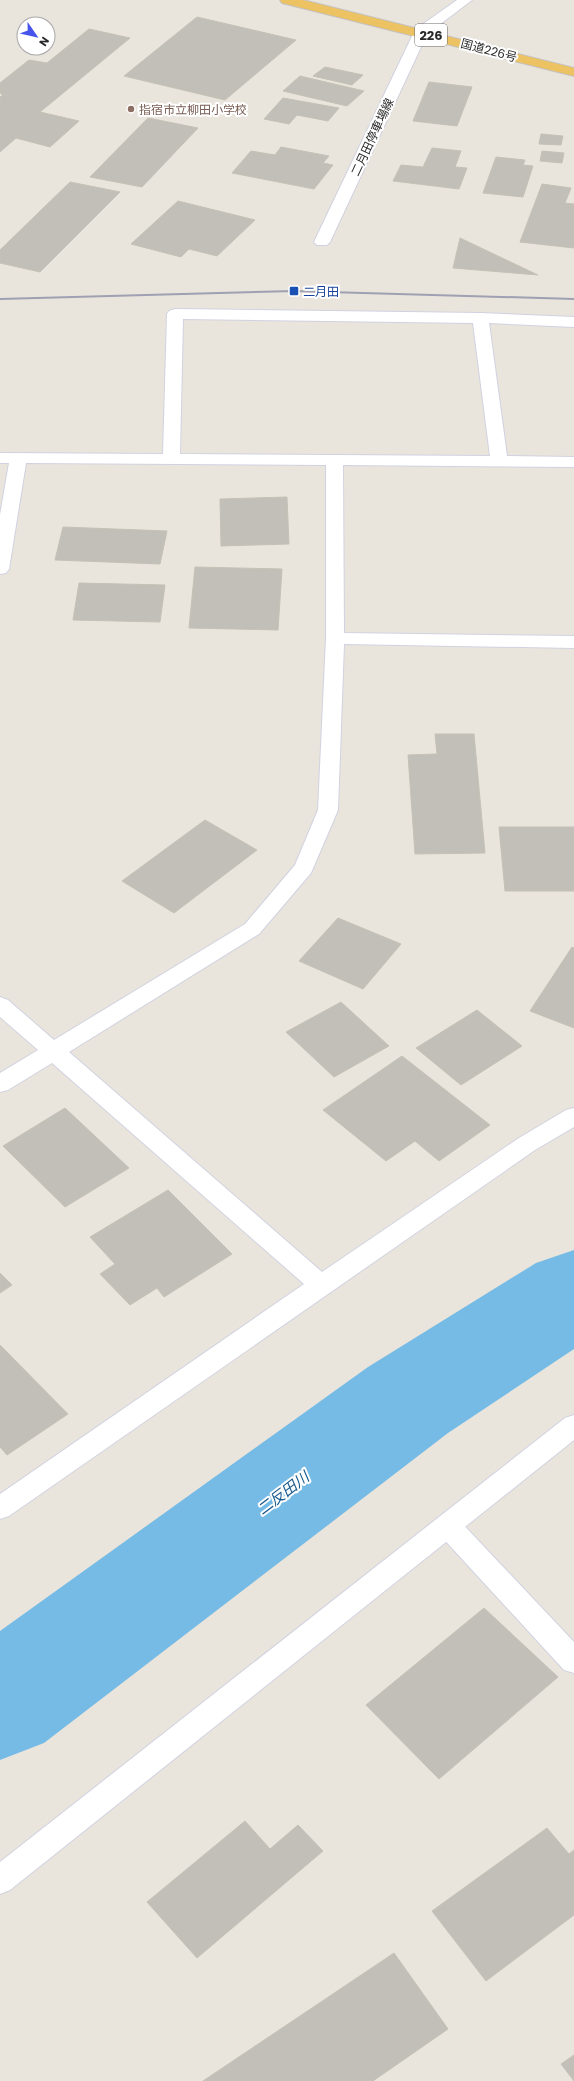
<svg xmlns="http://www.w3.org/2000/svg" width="574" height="2081" viewBox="0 0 574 2081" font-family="Poppins,'Noto Sans JP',sans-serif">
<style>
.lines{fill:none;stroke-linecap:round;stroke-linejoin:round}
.river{fill:#76bbe5;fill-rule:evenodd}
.building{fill:#c2bfb8;stroke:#c5c1b5}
.minor-casing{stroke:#d1d2e1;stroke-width:2}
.tertiary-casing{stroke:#d1d2e1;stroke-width:2}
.secondary-casing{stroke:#d1d2e1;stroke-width:2}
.trunk-casing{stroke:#c3c3c3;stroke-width:2}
.minor{fill:#fff;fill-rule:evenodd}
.tertiary{fill:#fff;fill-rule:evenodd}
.secondary{fill:#fff;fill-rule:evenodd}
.trunk{fill:#ecc262;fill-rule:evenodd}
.rail{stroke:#9fa0b2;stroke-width:2}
.education-dot{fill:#8d6e63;stroke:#fff;stroke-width:1.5}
.transit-dot{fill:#1a4fb4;stroke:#fff;stroke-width:1.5}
.labels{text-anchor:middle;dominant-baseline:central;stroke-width:4;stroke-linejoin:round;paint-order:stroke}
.far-street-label{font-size:12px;fill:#292929;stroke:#fff}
.far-education-label{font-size:12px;fill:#785e54;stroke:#fff;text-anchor:start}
.far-transit-label{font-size:12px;fill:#164399;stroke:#fff;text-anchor:start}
.shield{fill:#fff;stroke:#696969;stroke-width:1}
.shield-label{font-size:13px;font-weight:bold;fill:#292929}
.water-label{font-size:15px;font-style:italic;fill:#17598e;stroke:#fff}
</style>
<rect width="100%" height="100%" fill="#eae5dc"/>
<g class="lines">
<path class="river" d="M 574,1250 L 574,1349 L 448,1433 L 44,1743 L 0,1760 L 0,1631 L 368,1367 L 536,1263 Z"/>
</g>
<g class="building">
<path d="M 197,17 L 296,40 L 225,100 L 124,76 Z"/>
<path d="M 89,29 L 130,38 L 40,112 L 79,121 L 50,147 L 16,138 L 0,152 L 0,97 L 3,95 L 0,93 L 0,83 L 29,60 L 47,63 Z"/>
<path d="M 325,67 L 363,75 L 352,85 L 313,76 Z"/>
<path d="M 300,76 L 364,91 L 347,106 L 283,91 Z"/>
<path d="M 429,82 L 472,87 L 457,126 L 413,121 Z"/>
<path d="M 283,98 L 339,108 L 328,121 L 297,115 L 289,124 L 264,119 Z"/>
<path d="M 148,118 L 198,128 L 142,187 L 90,177 Z"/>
<path d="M 541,134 L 563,136 L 561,145 L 539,144 Z"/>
<path d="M 281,147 L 329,156 L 323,163 L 333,165 L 314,189 L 232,173 L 251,151 L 275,155 Z"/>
<path d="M 432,148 L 461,151 L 455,167 L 467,168 L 459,189 L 393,181 L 401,165 L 423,167 Z"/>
<path d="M 542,151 L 564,153 L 562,163 L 540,161 Z"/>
<path d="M 496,157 L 525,160 L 523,165 L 533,166 L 523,197 L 483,193 Z"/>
<path d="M 70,182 L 120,192 L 40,272 L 0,263 L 0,250 Z"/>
<path d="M 542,184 L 571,188 L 565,203 L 574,204 L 574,248 L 520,242 Z"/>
<path d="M 178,201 L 255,220 L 217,256 L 189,249 L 181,257 L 131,244 Z"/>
<path d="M 460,238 L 538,275 L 453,268 Z"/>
<path d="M 287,497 L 289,544 L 221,546 L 220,499 Z"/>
<path d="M 63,527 L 167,531 L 160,564 L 55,560 Z"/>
<path d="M 195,567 L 282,569 L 278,630 L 189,628 Z"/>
<path d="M 79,583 L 165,585 L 160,622 L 73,620 Z"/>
<path d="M 435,734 L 474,734 L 485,853 L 415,854 L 408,755 L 437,754 Z"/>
<path d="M 205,820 L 257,850 L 174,913 L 122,881 Z"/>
<path d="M 499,827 L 574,827 L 574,891 L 505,891 Z"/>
<path d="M 338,918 L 401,944 L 363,989 L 299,961 Z"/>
<path d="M 572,947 L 574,948 L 574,1028 L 530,1011 Z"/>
<path d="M 341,1002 L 389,1046 L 334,1077 L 286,1032 Z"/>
<path d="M 477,1010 L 522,1046 L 461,1085 L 416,1048 Z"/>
<path d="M 402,1056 L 490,1125 L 439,1161 L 415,1141 L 386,1161 L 323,1110 Z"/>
<path d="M 65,1108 L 129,1168 L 65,1207 L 3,1146 Z"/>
<path d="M 168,1190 L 232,1254 L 164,1297 L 157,1288 L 130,1305 L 100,1274 L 115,1264 L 90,1237 Z"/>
<path d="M 0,1273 L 12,1285 L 0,1293 Z"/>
<path d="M 0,1345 L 68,1414 L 7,1455 L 0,1447 Z"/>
<path d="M 484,1608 L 558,1677 L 439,1779 L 366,1705 Z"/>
<path d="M 245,1821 L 270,1849 L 298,1825 L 323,1851 L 197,1958 L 147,1902 Z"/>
<path d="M 547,1828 L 569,1854 L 574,1850 L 574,1915 L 486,1981 L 432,1911 Z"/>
<path d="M 394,1953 L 448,2029 L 373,2081 L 203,2081 Z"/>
<path d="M 574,2055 L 574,2081 L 561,2064 Z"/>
</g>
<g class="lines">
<g class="minor-casing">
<g id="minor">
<path d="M 457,0 L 472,0 L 426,35 L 416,35 L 414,32 L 416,29 Z"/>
<path d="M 175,309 L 480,313 L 574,317 L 574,327 L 489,323 L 507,456 L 574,457 L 574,467 L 343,465 L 344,633 L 574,636 L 574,648 L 344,644 L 338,810 L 311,873 L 259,934 L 69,1052 L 322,1272 L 519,1138 L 566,1110 L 574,1108 L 574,1127 L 535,1150 L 9,1516 L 0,1519 L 0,1494 L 304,1284 L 52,1063 L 8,1090 L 0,1092 L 0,1073 L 38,1050 L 0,1017 L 0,997 L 8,1000 L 54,1040 L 245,924 L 295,865 L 318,810 L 326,638 L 326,465 L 26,463 L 9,569 L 6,573 L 0,574 L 0,515 L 9,463 L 0,463 L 0,453 L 163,454 L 167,314 L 169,311 ZM 183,319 L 473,323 L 490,456 L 180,454 Z"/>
<path d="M 448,1515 L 457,1518 L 574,1642 L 574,1673 L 564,1670 L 439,1534 L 435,1526 L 439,1518 Z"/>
</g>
</g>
<g class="tertiary-casing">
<path id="tertiary" d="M 574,1415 L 574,1440 L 10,1890 L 0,1894 L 0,1862 L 565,1418 Z"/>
</g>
<g class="secondary-casing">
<path id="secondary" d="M 421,28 L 428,32 L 330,242 L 327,245 L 317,245 L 314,242 L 414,32 Z"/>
</g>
<g class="trunk-casing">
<path id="trunk" d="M 280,0 L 303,0 L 574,68 L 574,76 L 282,3 Z"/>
</g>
<use href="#minor" class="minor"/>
<use href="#tertiary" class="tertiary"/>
<use href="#secondary" class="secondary"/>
<use href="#trunk" class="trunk"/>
<path class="rail" d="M 0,299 L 294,291 L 574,299"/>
</g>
<circle class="education-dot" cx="131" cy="109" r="4"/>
<rect class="transit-dot" x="289" y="286" width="10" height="10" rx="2"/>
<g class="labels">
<g class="far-street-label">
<text transform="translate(489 50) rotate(15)">国道226号</text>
<text transform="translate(372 137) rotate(-65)">二月田停車場線</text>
</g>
<g class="far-education-label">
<text x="139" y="109">指宿市立柳田小学校</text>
</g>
<g class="far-transit-label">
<text x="303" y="291">二月田</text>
</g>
<rect class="shield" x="415" y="24" width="32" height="22" rx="3"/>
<g class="shield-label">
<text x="431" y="35">226</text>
</g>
<g class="water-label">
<text transform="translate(283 1493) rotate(-37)">二反田川</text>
</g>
</g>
<g transform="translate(36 36) rotate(124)"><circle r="19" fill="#ffffff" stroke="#a9a9a9"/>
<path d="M0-3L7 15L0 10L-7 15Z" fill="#4754ec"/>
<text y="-6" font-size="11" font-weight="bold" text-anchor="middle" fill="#292929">N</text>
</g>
</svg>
